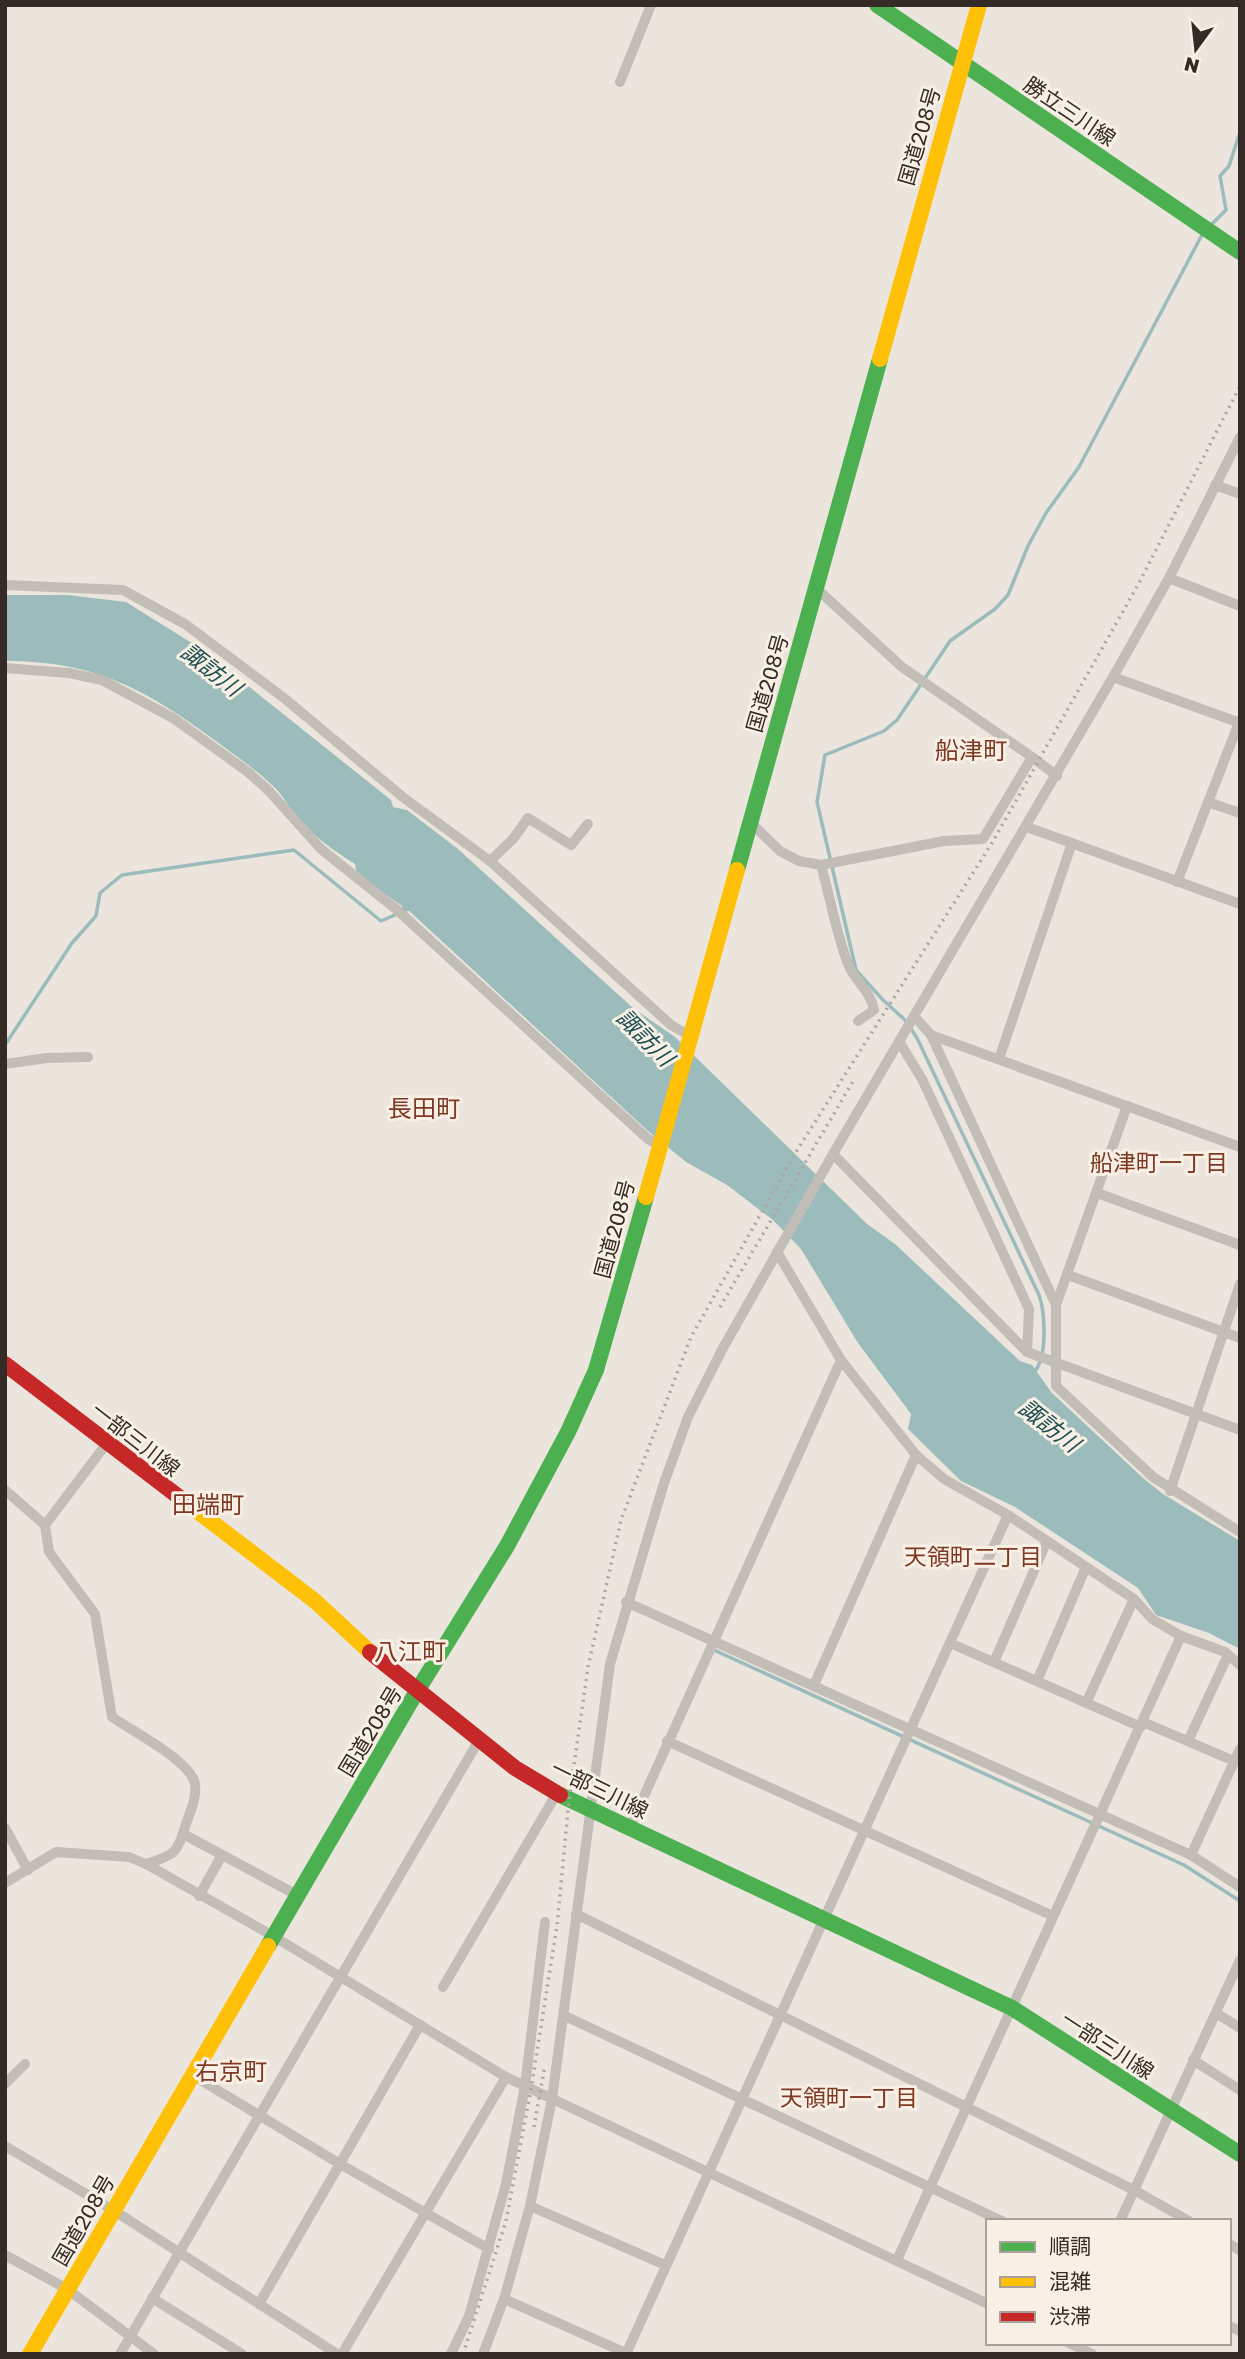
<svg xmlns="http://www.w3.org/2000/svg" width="1245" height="2359" viewBox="0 0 1245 2359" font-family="'Golos Text','Noto Sans JP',sans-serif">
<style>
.water{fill:#9bbcbb}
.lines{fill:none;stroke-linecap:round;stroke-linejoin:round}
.stream{stroke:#9bbcbb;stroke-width:3.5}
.street{stroke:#c3bdb8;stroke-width:10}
.fast{stroke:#4caf50;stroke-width:16}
.slow{stroke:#ffc107;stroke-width:16}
.jam{stroke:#c62828;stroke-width:16}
.rail{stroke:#aba6a2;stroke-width:3.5;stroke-dasharray:2 5;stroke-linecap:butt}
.labels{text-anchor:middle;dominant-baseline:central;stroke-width:6;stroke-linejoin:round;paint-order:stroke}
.street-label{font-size:21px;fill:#342a26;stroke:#f8efe5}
.water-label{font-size:23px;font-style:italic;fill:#1e5053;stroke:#f8efe5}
.neighbourhood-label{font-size:23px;fill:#7f3823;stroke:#f8efe5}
.quarter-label{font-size:24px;fill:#7f3823;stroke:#f8efe5}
</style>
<rect width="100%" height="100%" fill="#ebe5de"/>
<path class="water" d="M 5,595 L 68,595 L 126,602 L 203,650 L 391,800 L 393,807 L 407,810 L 458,849 L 633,1008 L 675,1037 L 867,1224 L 895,1244 L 1020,1361 L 1032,1365 L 1052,1393 L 1143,1478 L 1163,1494 L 1240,1541 L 1240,1649 L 1209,1633 L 1156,1615 L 1138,1588 L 1015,1507 L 961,1481 L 908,1429 L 911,1414 L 858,1343 L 801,1249 L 773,1220 L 727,1185 L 686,1162 L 648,1131 L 407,909 L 402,910 L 402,906 L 357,874 L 355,864 C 334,851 313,836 297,817 C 290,809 285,799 278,791 C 261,773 240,759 220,744 C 148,691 98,661 5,661 Z"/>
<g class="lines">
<g class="stream">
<path d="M 1211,225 L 1226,210 L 1220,176 L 1229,166 L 1240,132"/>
<path d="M 5,1045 L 72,943 L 96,916 L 100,893 L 122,875 L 294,850 L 381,921 L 411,908"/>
<path d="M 1034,1372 C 1048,1358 1045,1312 1039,1295 L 917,1038 L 905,1020 L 882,999 L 856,970 L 817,802 L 825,755 L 884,731 L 897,720 L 950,641 L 995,609 L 1008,595 L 1028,546 L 1046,513 L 1079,467 L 1203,233"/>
<path d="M 716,1651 L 1184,1865 L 1240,1901"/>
</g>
<g class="street">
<path d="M 620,82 L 651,5"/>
<path d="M 1215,485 L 1240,494"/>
<path d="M 1169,578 L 1240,606"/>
<path d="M 5,585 L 123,590 L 185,624 L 284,698 L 404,798 L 490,861 L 671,1025 L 690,1036"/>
<path d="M 5,668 L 69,673 L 102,680 L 173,718 L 248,772 L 269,791 L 321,849 L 396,909 L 648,1139 L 659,1145"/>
<path d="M 1113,677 L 1240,723"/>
<path d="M 1032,757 L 1057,776"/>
<path d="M 1208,802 L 1240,813"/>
<path d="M 750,822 L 780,851 L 799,861 L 821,865 L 944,841 L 983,839 L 1032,757 L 902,667 L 816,588"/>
<path d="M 1027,827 L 1240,904"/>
<path d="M 490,861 L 513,839 L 528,818 L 571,845 L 588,824"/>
<path d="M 821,865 C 830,897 836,933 848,964 C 856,983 871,991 874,1010 L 858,1021"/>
<path d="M 1177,882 L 1240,720"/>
<path d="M 915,1017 L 931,1035 L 1056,1305 L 1056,1386 L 1153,1477 L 1240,1532"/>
<path d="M 931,1035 L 1240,1147"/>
<path d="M 900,1043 L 922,1079 L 1029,1309 L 1027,1352"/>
<path d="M 999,1059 L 1072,843"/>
<path d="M 5,1064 L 47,1058 L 88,1057"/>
<path d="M 833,1154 L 1027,1352 L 1240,1430"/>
<path d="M 1097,1193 L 1240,1245"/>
<path d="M 777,1252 L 841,1360 L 916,1455 L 944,1479 L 1008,1515 L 1134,1599 L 1152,1619 L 1181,1636 L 1225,1652 L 1240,1665"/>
<path d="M 1068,1275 L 1240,1338"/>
<path d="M 1056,1305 L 1127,1106"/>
<path d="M 5,1490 L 45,1525 L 49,1552 L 95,1614 L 112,1717 C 132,1731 191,1761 195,1784 C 197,1796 191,1810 187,1821 C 177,1851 179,1854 146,1864"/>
<path d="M 1170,1491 L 1240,1284"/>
<path d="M 45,1525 L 107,1443"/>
<path d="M 626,1602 L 1191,1855 L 1240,1887"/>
<path d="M 950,1643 L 1141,1727"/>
<path d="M 994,1662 L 1047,1541"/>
<path d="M 1037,1681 L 1086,1567"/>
<path d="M 814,1685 L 916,1455"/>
<path d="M 1086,1703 L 1134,1599"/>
<path d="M 1143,1722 L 1234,1761"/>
<path d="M 667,1741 L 1053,1916"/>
<path d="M 1188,1741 L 1228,1655"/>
<path d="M 630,1827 L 841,1360"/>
<path d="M 5,1828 L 28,1870"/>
<path d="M 185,1835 L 297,1895"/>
<path d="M 1191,1855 L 1240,1749"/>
<path d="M 5,1883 L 56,1852 L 129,1857 L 146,1864 L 273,1936 L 506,2077 L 988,2304"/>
<path d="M 199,1896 L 222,1855"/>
<path d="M 576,1914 L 1134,2190 L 1189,2221"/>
<path d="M 443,1987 L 557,1793"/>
<path d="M 1216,2013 L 1240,2028"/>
<path d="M 565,2016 L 1002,2221"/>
<path d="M 1193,2060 L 1240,2090"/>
<path d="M 194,2076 L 340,2164 L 489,2249"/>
<path d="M 5,2084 L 25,2064"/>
<path d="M 5,2146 L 113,2210 L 337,2354"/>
<path d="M 530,2206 L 665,2265"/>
<path d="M 1120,2221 L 1240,1960"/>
<path d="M 1229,2244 L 1240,2250"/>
<path d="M 5,2255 L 67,2289 L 154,2354"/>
<path d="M 897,2260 L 1181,1636"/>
<path d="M 152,2298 L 242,2354"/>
<path d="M 504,2299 L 626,2353"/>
<path d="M 259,2304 L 420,2025"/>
<path d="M 1229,2326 L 1240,2331"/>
<path d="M 1069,2343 L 1092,2354"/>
<path d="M 120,2354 L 479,1740"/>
<path d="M 342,2354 L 506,2077"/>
<path d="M 451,2354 L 469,2316 L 506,2184 L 525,2086 L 545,1922"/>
<path d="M 483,2354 L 504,2299 L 530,2206 L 552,2099 L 610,1664 L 664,1483 L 688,1417 L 723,1348 L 833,1154 L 1113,677 L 1169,578 L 1240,437"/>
<path d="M 626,2354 L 1008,1515"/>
</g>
<g class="fast">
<path d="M 877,5 L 1240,252"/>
<path d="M 737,870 L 880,359"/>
<path d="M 560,1795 L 1012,2008 L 1240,2154"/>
<path d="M 268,1946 L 417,1691 L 507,1546 L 568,1432 L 596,1370 L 646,1197"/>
</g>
<g class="slow">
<path d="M 880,359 L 979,5"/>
<path d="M 646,1197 L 737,870"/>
<path d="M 192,1507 L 315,1601 L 370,1652"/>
<path d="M 30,2354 L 268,1946"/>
</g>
<g class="jam">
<path d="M 5,1364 L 192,1507"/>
<path d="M 370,1652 L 515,1768 L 560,1795"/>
</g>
<g class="rail">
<path d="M 720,1307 L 855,1078"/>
<path d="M 534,2127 L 545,2065"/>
<path d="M 463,2354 L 506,2221 L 531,2089 L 557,1926 L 569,1800 L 588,1667 L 621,1520 L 691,1337 L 796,1152 L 992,843 L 1139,583 L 1240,386"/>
</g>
</g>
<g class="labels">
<g class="street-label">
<text transform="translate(1070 111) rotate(34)">勝立三川線</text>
<text transform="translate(919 136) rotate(-74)">国道208号</text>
<text transform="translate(767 683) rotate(-74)">国道208号</text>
<text transform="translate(614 1229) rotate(-75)">国道208号</text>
<text transform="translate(136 1439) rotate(38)">一部三川線</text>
<text transform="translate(370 1731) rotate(-59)">国道208号</text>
<text transform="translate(600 1789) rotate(26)">一部三川線</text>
<text transform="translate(1108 2045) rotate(33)">一部三川線</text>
<text transform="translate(83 2220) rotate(-60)">国道208号</text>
</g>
<g class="water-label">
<text transform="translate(212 669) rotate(38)">諏訪川</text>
<text transform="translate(646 1037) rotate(45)">諏訪川</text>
<text transform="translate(1050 1425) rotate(38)">諏訪川</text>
</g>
<g class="neighbourhood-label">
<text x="1159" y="1162">船津町一丁目</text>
<text x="973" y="1556">天領町二丁目</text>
<text x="849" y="2097">天領町一丁目</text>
</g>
<g class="quarter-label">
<text x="971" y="749">船津町</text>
<text x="424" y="1107">長田町</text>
<text x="208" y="1503">田端町</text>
<text x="410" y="1650">八江町</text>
<text x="231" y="2070">右京町</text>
</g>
</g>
<rect width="1245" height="2359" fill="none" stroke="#342a26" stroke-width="14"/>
<rect x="986" y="2219" width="245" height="126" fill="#f8efe5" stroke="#aaa099" stroke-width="2"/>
<rect x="1000" y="2242" width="35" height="10" fill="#4caf50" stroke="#aaa099" stroke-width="2"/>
<text x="1049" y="2254" font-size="21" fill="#342a26">順調</text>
<rect x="1000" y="2277" width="35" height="10" fill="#ffc107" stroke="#aaa099" stroke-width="2"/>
<text x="1049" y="2289" font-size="21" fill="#342a26">混雑</text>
<rect x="1000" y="2312" width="35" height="10" fill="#c62828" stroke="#aaa099" stroke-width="2"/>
<text x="1049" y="2324" font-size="21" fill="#342a26">渋滞</text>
<g transform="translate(1196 49) rotate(195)" stroke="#f8efe5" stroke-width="5" paint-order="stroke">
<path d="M0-5L12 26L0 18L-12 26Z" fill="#342a26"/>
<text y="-10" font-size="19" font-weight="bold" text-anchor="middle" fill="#342a26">N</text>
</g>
</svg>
